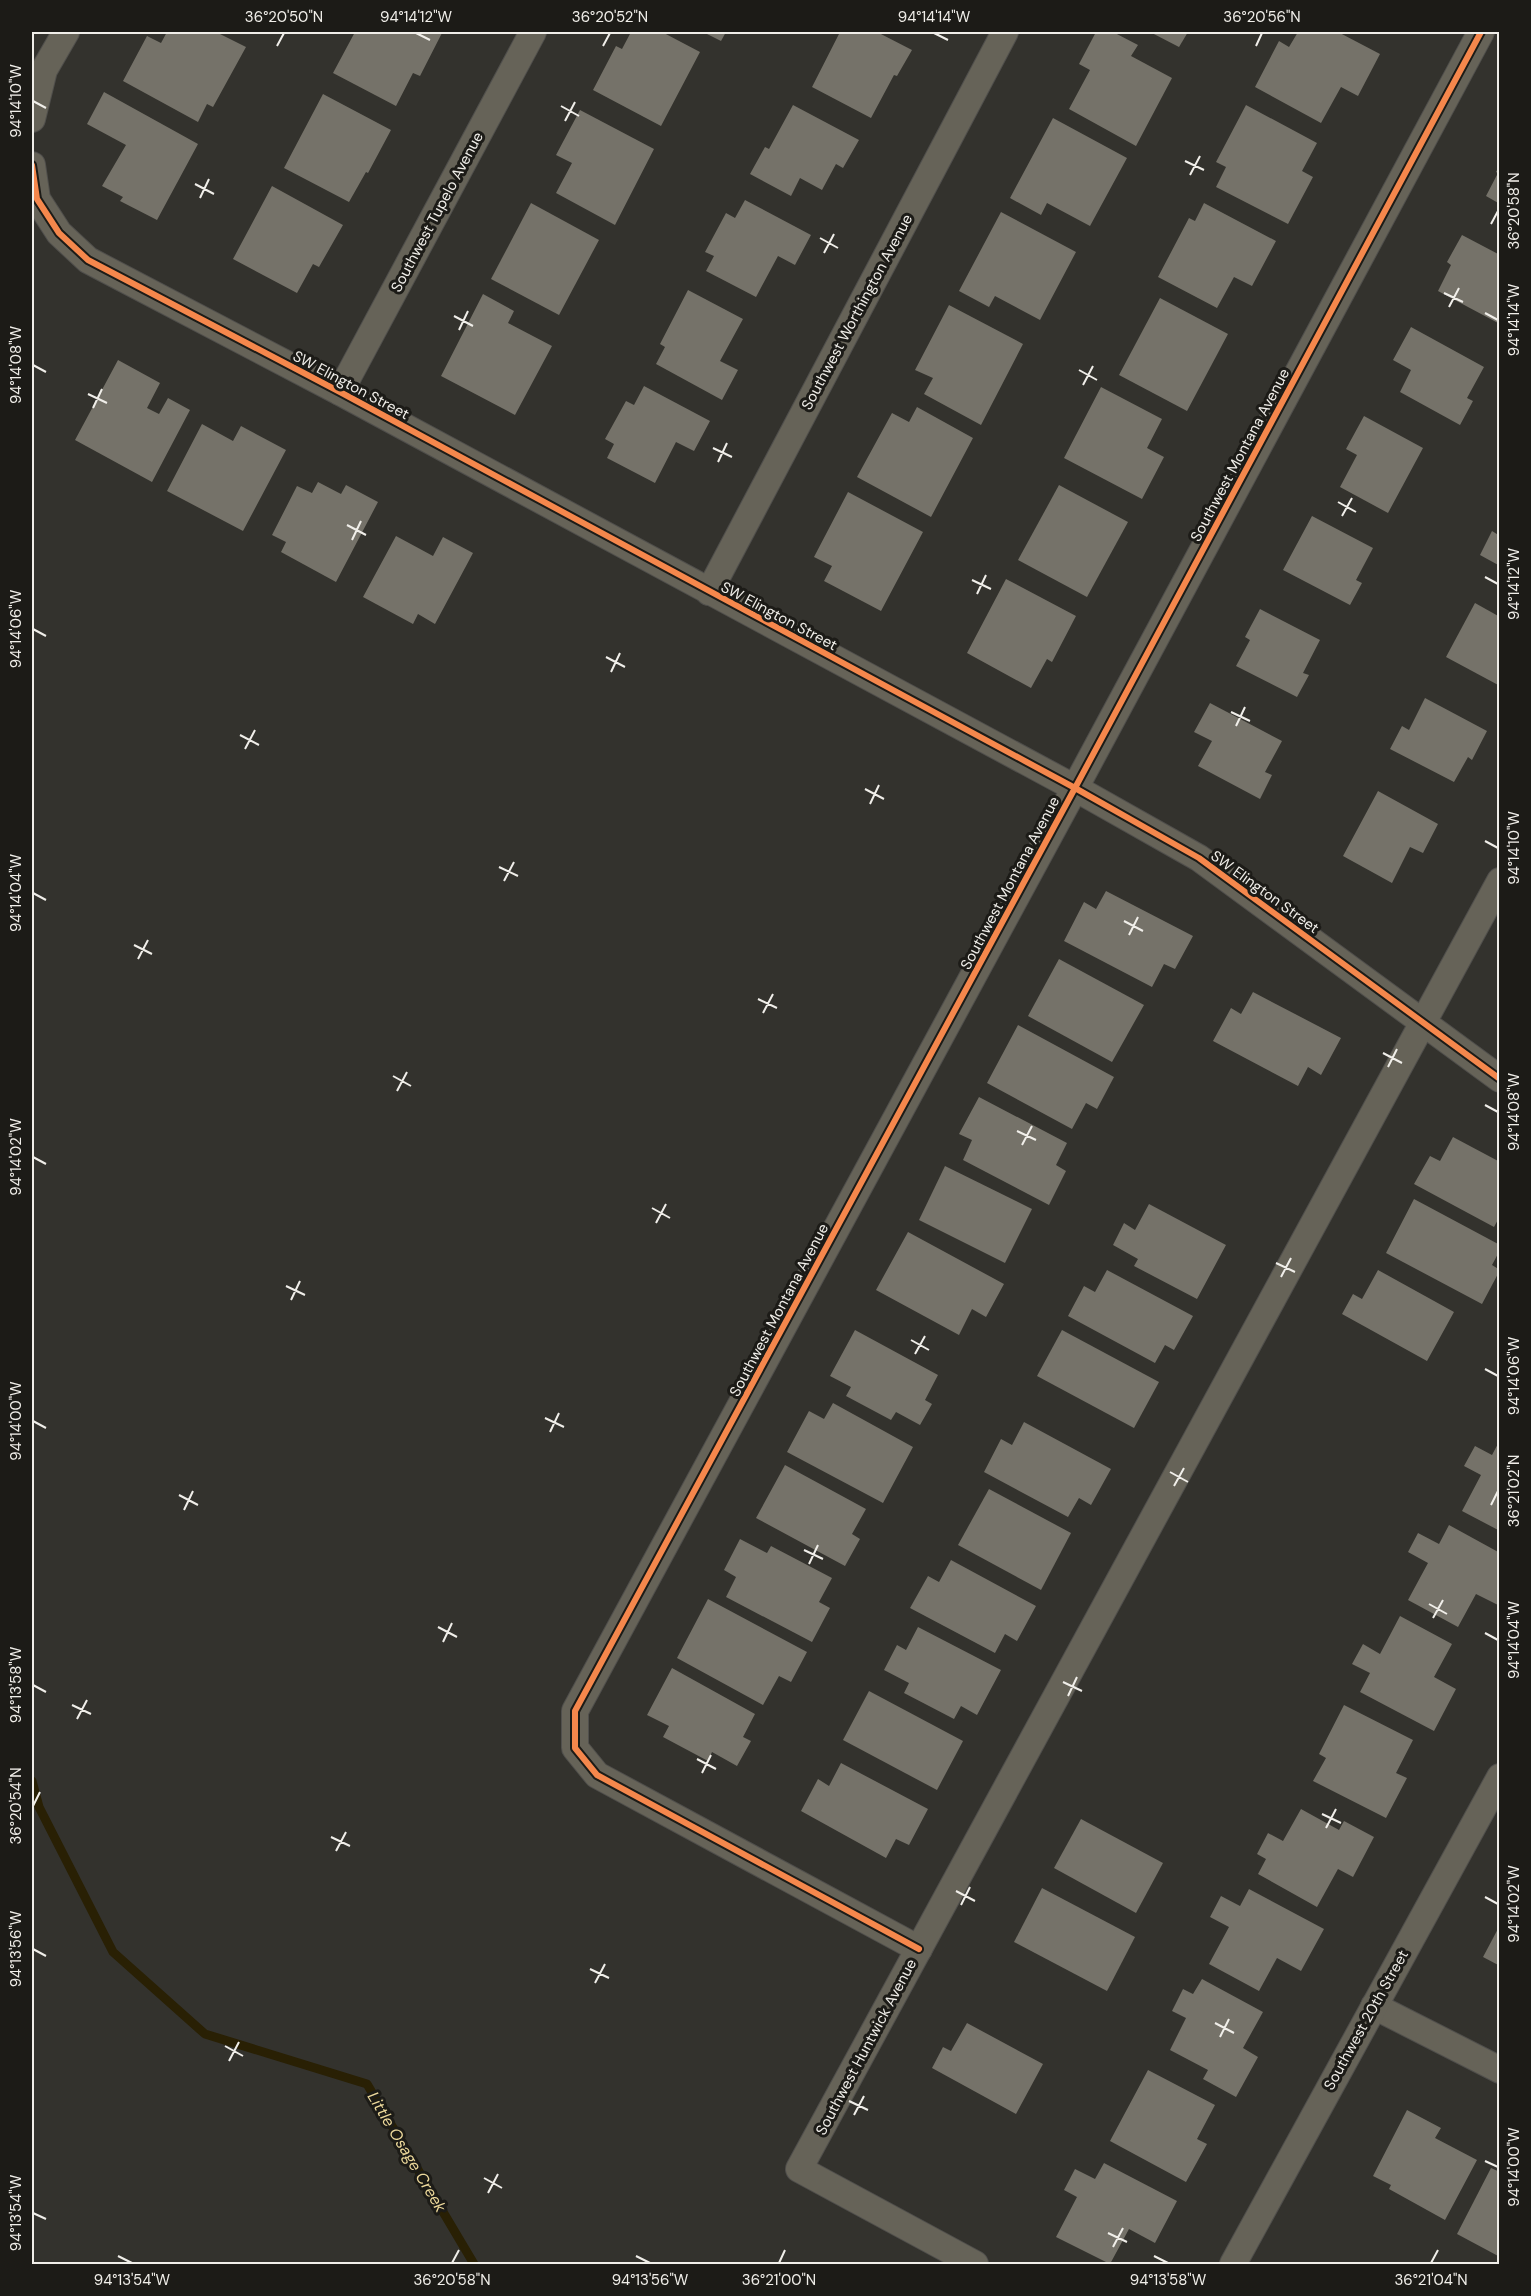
<svg xmlns="http://www.w3.org/2000/svg" width="1531" height="2296" viewBox="0 0 1531 2296" font-family="'DM Sans',sans-serif">
<style>
.lines{fill:none;stroke-linecap:round;stroke-linejoin:round}
.stream{stroke:#292004;stroke-width:9}
.building{fill:#757269}
.street-casing{stroke:#504f4c;stroke-width:28}
.street{stroke:#666358;stroke-width:26}
.cycleway-casing{stroke:#1c1b17;stroke-width:10}
.cycleway{stroke:#f5874c;stroke-width:6}
.ticks{fill:none;stroke:#f0eee9;stroke-width:2}
.labels{text-anchor:middle;dominant-baseline:central;stroke-width:6;stroke-linejoin:round;paint-order:stroke}
.street-label{font-size:15px;fill:#f0eee9;stroke:#1c1b17}
.water-label{font-size:16px;font-style:italic;fill:#edd99b;stroke:#1c1b17}
.neatline{fill:none;stroke:#f0eee9;stroke-width:2}
.ticks-label{font-size:15px;text-anchor:middle;fill:#f0eee9}
</style>
<rect width="100%" height="100%" fill="#33322d"/>
<g class="lines">
<path class="stream" d="M 32,1781 L 39,1807 L 113,1952 L 205,2034 L 367,2084 L 474,2264"/>
</g>
<g class="building">
<path d="M 167,32 L 216,32 L 246,47 L 213,107 L 207,104 L 198,122 L 123,81 L 147,36 L 161,43 Z"/>
<path d="M 355,32 L 438,32 L 442,33 L 420,76 L 413,73 L 396,106 L 333,73 Z"/>
<path d="M 631,32 L 662,32 L 700,52 L 661,126 L 593,90 L 616,46 L 622,49 Z"/>
<path d="M 703,32 L 726,32 L 721,41 Z"/>
<path d="M 840,32 L 877,32 L 912,50 L 897,76 L 894,75 L 871,118 L 812,87 Z"/>
<path d="M 1096,32 L 1113,32 L 1138,45 L 1131,56 L 1172,78 L 1136,146 L 1069,109 L 1090,70 L 1079,64 Z"/>
<path d="M 1150,32 L 1188,32 L 1179,47 Z"/>
<path d="M 1298,32 L 1338,32 L 1380,54 L 1358,96 L 1341,87 L 1321,123 L 1255,87 L 1279,41 L 1289,47 Z"/>
<path d="M 104,92 L 198,144 L 157,220 L 120,201 L 123,197 L 102,186 L 126,145 L 87,124 Z"/>
<path d="M 323,94 L 391,130 L 368,173 L 366,172 L 349,202 L 284,168 Z"/>
<path d="M 793,105 L 859,140 L 843,168 L 836,164 L 822,190 L 800,178 L 791,196 L 750,174 L 765,147 L 769,149 Z"/>
<path d="M 1246,105 L 1317,143 L 1302,171 L 1313,177 L 1288,224 L 1216,187 L 1226,167 L 1216,162 Z"/>
<path d="M 580,110 L 654,149 L 615,225 L 556,193 L 572,163 L 556,155 Z"/>
<path d="M 1053,118 L 1127,158 L 1090,226 L 1047,203 L 1041,215 L 1010,198 Z"/>
<path d="M 1500,165 L 1500,204 L 1486,196 L 1498,173 L 1496,172 Z"/>
<path d="M 272,186 L 343,225 L 319,267 L 313,264 L 297,293 L 233,259 Z"/>
<path d="M 745,200 L 811,235 L 795,265 L 778,256 L 756,297 L 706,271 L 714,256 L 705,252 L 726,213 L 735,218 Z"/>
<path d="M 531,203 L 599,240 L 559,315 L 491,279 Z"/>
<path d="M 1204,203 L 1276,241 L 1252,286 L 1234,277 L 1217,308 L 1158,277 L 1189,218 L 1195,221 Z"/>
<path d="M 1001,212 L 1076,252 L 1040,320 L 995,296 L 989,307 L 959,291 Z"/>
<path d="M 1462,235 L 1500,255 L 1500,319 L 1498,323 L 1438,291 L 1451,265 L 1447,262 Z"/>
<path d="M 688,290 L 743,319 L 720,361 L 738,370 L 722,400 L 656,364 L 665,347 L 660,344 Z"/>
<path d="M 483,294 L 514,311 L 508,323 L 552,346 L 515,415 L 441,376 Z"/>
<path d="M 1160,298 L 1228,334 L 1187,411 L 1119,375 Z"/>
<path d="M 949,305 L 1023,344 L 981,425 L 924,394 L 933,378 L 915,370 Z"/>
<path d="M 1411,327 L 1484,367 L 1467,398 L 1473,401 L 1460,425 L 1400,392 L 1411,370 L 1393,360 Z"/>
<path d="M 118,360 L 160,383 L 147,408 L 159,414 L 168,398 L 190,410 L 152,482 L 75,440 Z"/>
<path d="M 644,386 L 710,421 L 694,451 L 676,442 L 655,483 L 607,458 L 614,444 L 605,439 L 626,401 L 634,405 Z"/>
<path d="M 1101,387 L 1162,419 L 1147,448 L 1164,457 L 1142,499 L 1064,458 Z"/>
<path d="M 917,407 L 973,438 L 931,517 L 857,477 L 892,413 L 909,422 Z"/>
<path d="M 1364,416 L 1423,448 L 1388,513 L 1340,487 L 1357,455 L 1346,449 Z"/>
<path d="M 202,424 L 233,441 L 241,426 L 286,450 L 243,531 L 167,491 Z"/>
<path d="M 318,482 L 341,494 L 346,485 L 378,502 L 336,582 L 281,552 L 286,542 L 272,535 L 297,486 L 312,493 Z"/>
<path d="M 1059,485 L 1128,522 L 1087,597 L 1018,560 Z"/>
<path d="M 848,492 L 923,532 L 881,611 L 824,581 L 832,566 L 814,557 Z"/>
<path d="M 1312,516 L 1373,548 L 1356,580 L 1362,583 L 1350,605 L 1283,570 Z"/>
<path d="M 1492,531 L 1500,536 L 1500,566 L 1480,555 Z"/>
<path d="M 396,536 L 433,556 L 443,537 L 473,553 L 435,624 L 418,614 L 413,624 L 363,597 Z"/>
<path d="M 1006,579 L 1076,616 L 1052,662 L 1047,659 L 1031,688 L 967,653 Z"/>
<path d="M 1475,603 L 1500,617 L 1500,686 L 1446,657 Z"/>
<path d="M 1260,609 L 1320,640 L 1303,673 L 1309,675 L 1297,697 L 1236,666 L 1250,640 L 1245,637 Z"/>
<path d="M 1425,698 L 1487,731 L 1472,760 L 1468,757 L 1454,782 L 1390,749 L 1402,726 L 1409,730 Z"/>
<path d="M 1210,703 L 1282,741 L 1265,772 L 1272,775 L 1260,799 L 1198,766 L 1212,741 L 1194,732 Z"/>
<path d="M 1378,791 L 1438,824 L 1423,853 L 1410,847 L 1392,883 L 1343,856 Z"/>
<path d="M 1106,891 L 1193,936 L 1175,969 L 1164,964 L 1152,987 L 1064,941 L 1084,902 L 1096,909 Z"/>
<path d="M 1059,959 L 1144,1005 L 1112,1062 L 1028,1016 Z"/>
<path d="M 1253,992 L 1341,1038 L 1321,1075 L 1308,1067 L 1298,1086 L 1213,1041 L 1231,1008 L 1241,1014 Z"/>
<path d="M 1018,1025 L 1114,1077 L 1097,1109 L 1086,1103 L 1072,1129 L 987,1083 Z"/>
<path d="M 979,1097 L 1067,1143 L 1056,1165 L 1066,1171 L 1049,1205 L 963,1160 L 972,1140 L 959,1134 Z"/>
<path d="M 1453,1137 L 1500,1162 L 1500,1216 L 1494,1227 L 1414,1184 L 1430,1156 L 1440,1161 Z"/>
<path d="M 945,1166 L 1032,1209 L 1005,1263 L 919,1220 Z"/>
<path d="M 1414,1199 L 1500,1245 L 1500,1250 L 1492,1265 L 1500,1270 L 1482,1304 L 1386,1253 Z"/>
<path d="M 1149,1204 L 1226,1245 L 1197,1299 L 1134,1266 L 1138,1259 L 1113,1245 L 1124,1223 L 1135,1230 Z"/>
<path d="M 908,1232 L 1004,1284 L 986,1317 L 972,1309 L 959,1335 L 876,1290 Z"/>
<path d="M 1107,1270 L 1193,1316 L 1174,1350 L 1165,1345 L 1155,1363 L 1068,1316 L 1084,1286 L 1095,1292 Z"/>
<path d="M 1378,1270 L 1454,1312 L 1427,1361 L 1342,1314 L 1353,1294 L 1362,1299 Z"/>
<path d="M 855,1330 L 938,1375 L 925,1400 L 932,1404 L 920,1425 L 896,1412 L 891,1420 L 846,1396 L 851,1387 L 830,1376 Z"/>
<path d="M 1062,1330 L 1159,1382 L 1134,1428 L 1037,1376 Z"/>
<path d="M 833,1403 L 913,1447 L 883,1503 L 787,1452 L 809,1411 L 824,1419 Z"/>
<path d="M 1024,1422 L 1111,1469 L 1091,1505 L 1079,1498 L 1068,1517 L 984,1472 L 1001,1439 L 1012,1445 Z"/>
<path d="M 1500,1440 L 1500,1531 L 1462,1511 L 1481,1475 L 1464,1466 L 1475,1446 L 1492,1455 Z"/>
<path d="M 785,1465 L 866,1509 L 852,1534 L 860,1539 L 845,1566 L 756,1518 Z"/>
<path d="M 989,1489 L 1071,1533 L 1041,1590 L 958,1545 Z"/>
<path d="M 1449,1525 L 1500,1553 L 1500,1606 L 1476,1594 L 1458,1627 L 1408,1600 L 1428,1563 L 1408,1552 L 1418,1533 L 1439,1544 Z"/>
<path d="M 740,1539 L 767,1553 L 771,1546 L 832,1578 L 819,1602 L 830,1608 L 812,1642 L 726,1597 L 736,1577 L 724,1570 Z"/>
<path d="M 951,1560 L 1036,1606 L 1017,1641 L 1005,1634 L 995,1653 L 910,1608 L 928,1576 L 939,1582 Z"/>
<path d="M 708,1599 L 807,1652 L 791,1682 L 779,1676 L 763,1705 L 677,1658 Z"/>
<path d="M 1400,1616 L 1452,1644 L 1434,1677 L 1456,1689 L 1434,1731 L 1360,1692 L 1370,1673 L 1352,1664 L 1363,1644 L 1380,1654 Z"/>
<path d="M 918,1627 L 1001,1670 L 977,1715 L 961,1706 L 954,1719 L 904,1693 L 909,1683 L 884,1670 L 897,1645 L 906,1650 Z"/>
<path d="M 672,1668 L 755,1714 L 743,1737 L 751,1741 L 737,1766 L 712,1752 L 708,1761 L 663,1737 L 669,1726 L 647,1715 Z"/>
<path d="M 869,1691 L 963,1741 L 937,1790 L 843,1740 Z"/>
<path d="M 1344,1705 L 1413,1740 L 1396,1773 L 1407,1778 L 1386,1818 L 1313,1781 L 1326,1758 L 1319,1754 Z"/>
<path d="M 841,1763 L 928,1809 L 909,1845 L 896,1839 L 886,1858 L 801,1811 L 818,1779 L 829,1786 Z"/>
<path d="M 1301,1809 L 1339,1830 L 1344,1821 L 1374,1837 L 1353,1877 L 1338,1869 L 1317,1907 L 1258,1874 L 1266,1859 L 1257,1854 L 1268,1833 L 1283,1841 Z"/>
<path d="M 1081,1819 L 1163,1863 L 1136,1913 L 1054,1868 Z"/>
<path d="M 1042,1888 L 1135,1937 L 1107,1991 L 1014,1942 Z"/>
<path d="M 1249,1889 L 1324,1929 L 1301,1971 L 1277,1958 L 1259,1991 L 1209,1964 L 1229,1927 L 1210,1917 L 1221,1896 L 1240,1906 Z"/>
<path d="M 1500,1925 L 1500,1966 L 1483,1957 Z"/>
<path d="M 1202,1979 L 1263,2012 L 1243,2048 L 1258,2057 L 1236,2097 L 1203,2079 L 1208,2070 L 1170,2050 L 1186,2018 L 1172,2011 L 1183,1989 L 1193,1994 Z"/>
<path d="M 967,2023 L 1043,2064 L 1016,2114 L 932,2068 L 943,2047 L 951,2051 Z"/>
<path d="M 1148,2070 L 1215,2105 L 1197,2139 L 1207,2144 L 1186,2182 L 1110,2141 Z"/>
<path d="M 1407,2110 L 1441,2128 L 1435,2138 L 1477,2160 L 1445,2220 L 1389,2189 L 1391,2185 L 1373,2176 Z"/>
<path d="M 1104,2163 L 1177,2201 L 1155,2243 L 1129,2229 L 1110,2264 L 1056,2237 L 1077,2197 L 1064,2190 L 1075,2169 L 1095,2179 Z"/>
<path d="M 1491,2168 L 1500,2172 L 1500,2257 L 1457,2234 Z"/>
</g>
<g class="lines">
<g class="street-casing">
<g id="street">
<path d="M 32,119 L 44,70 L 66,32"/>
<path d="M 32,165 L 37,199 L 59,233 L 88,260 L 340,392 L 1075,788 L 1199,858 L 1500,1079"/>
<path d="M 340,392 L 533,32"/>
<path d="M 709,592 L 1005,32"/>
<path d="M 919,1949 L 597,1775 L 575,1748 L 575,1711 L 1075,788 L 1481,32"/>
<path d="M 1374,2006 L 1500,2070"/>
<path d="M 975,2264 L 799,2169 L 1500,881"/>
<path d="M 1233,2264 L 1500,1777"/>
</g>
</g>
<use href="#street" class="street"/>
<g class="cycleway-casing">
<g id="cycleway">
<path d="M 32,165 L 37,199 L 59,233 L 88,260 L 340,392 L 1075,788 L 1199,858 L 1500,1079"/>
<path d="M 919,1949 L 597,1775 L 575,1748 L 575,1711 L 1075,788 L 1481,32"/>
</g>
</g>
<use href="#cycleway" class="cycleway"/>
</g>
<path class="ticks" d="M 416,33 L 430,40M 934,33 L 948,40M 277,46 L 284,33M 603,46 L 610,33M 1256,46 L 1262,33M 33,101 L 46,108M 561,106 L 579,116M 565,121 L 575,102M 1185,161 L 1204,170M 1190,175 L 1200,156M 195,184 L 214,194M 200,198 L 209,179M 1491,224 L 1498,211M 820,238 L 838,248M 824,253 L 834,234M 1444,293 L 1463,302M 1449,307 L 1459,288M 1485,313 L 1498,320M 454,316 L 473,326M 459,330 L 468,311M 33,365 L 46,372M 1079,370 L 1097,380M 1083,385 L 1093,366M 88,394 L 107,403M 93,408 L 102,389M 713,448 L 732,457M 718,462 L 727,443M 1338,502 L 1356,512M 1342,516 L 1352,498M 347,525 L 366,535M 352,540 L 361,521M 1485,577 L 1498,584M 972,580 L 991,589M 977,594 L 986,575M 33,629 L 46,636M 606,657 L 625,667M 611,672 L 620,653M 1231,712 L 1250,721M 1236,726 L 1245,707M 240,735 L 259,745M 245,749 L 255,730M 865,789 L 884,799M 870,804 L 879,785M 1485,841 L 1498,848M 499,867 L 518,876M 504,881 L 514,862M 33,893 L 46,900M 1124,921 L 1143,931M 1129,935 L 1138,917M 134,945 L 152,954M 138,959 L 148,940M 758,999 L 777,1008M 763,1013 L 773,994M 1383,1053 L 1402,1063M 1388,1067 L 1397,1049M 393,1076 L 411,1086M 397,1091 L 407,1072M 1485,1105 L 1498,1112M 1017,1131 L 1036,1140M 1022,1145 L 1032,1126M 33,1157 L 46,1164M 652,1208 L 670,1218M 656,1223 L 666,1204M 1276,1263 L 1295,1272M 1281,1277 L 1291,1258M 286,1286 L 305,1295M 291,1300 L 300,1281M 911,1340 L 929,1350M 915,1354 L 925,1336M 1485,1369 L 1498,1376M 545,1418 L 564,1427M 33,1421 L 46,1428M 550,1432 L 559,1413M 1170,1472 L 1188,1482M 1174,1486 L 1184,1468M 179,1495 L 198,1505M 1491,1505 L 1498,1491M 184,1510 L 193,1491M 804,1550 L 823,1559M 809,1564 L 818,1545M 1429,1604 L 1447,1614M 1433,1618 L 1443,1600M 438,1627 L 457,1637M 1485,1633 L 1498,1640M 443,1642 L 452,1623M 1063,1682 L 1082,1691M 33,1685 L 46,1692M 1068,1696 L 1077,1677M 72,1705 L 91,1714M 77,1719 L 87,1700M 697,1759 L 716,1769M 702,1773 L 711,1755M 33,1806 L 40,1792M 1322,1814 L 1341,1823M 1326,1828 L 1336,1809M 331,1837 L 350,1846M 336,1851 L 346,1832M 956,1891 L 975,1901M 1485,1897 L 1498,1904M 961,1905 L 970,1887M 33,1949 L 46,1956M 590,1969 L 609,1978M 595,1983 L 605,1964M 1215,2023 L 1234,2033M 1220,2037 L 1229,2019M 225,2046 L 243,2056M 229,2061 L 239,2042M 849,2101 L 868,2110M 854,2115 L 864,2096M 1485,2161 L 1498,2167M 484,2178 L 502,2188M 488,2193 L 498,2174M 33,2213 L 46,2219M 1108,2233 L 1127,2242M 1113,2247 L 1123,2228M 118,2256 L 132,2263M 636,2256 L 650,2263M 1154,2256 L 1168,2263M 452,2263 L 459,2250M 779,2263 L 785,2250M 1431,2263 L 1438,2250"/>
<g class="labels">
<g class="street-label">
<text transform="translate(437 212) rotate(-62)">Southwest Tupelo Avenue</text>
<text transform="translate(857 312) rotate(-62)">Southwest Worthington Avenue</text>
<text transform="translate(351 385) rotate(28)">SW Elington Street</text>
<text transform="translate(1240 455) rotate(-62)">Southwest Montana Avenue</text>
<text transform="translate(779 616) rotate(28)">SW Elington Street</text>
<text transform="translate(1010 883) rotate(-62)">Southwest Montana Avenue</text>
<text transform="translate(1265 892) rotate(36)">SW Elington Street</text>
<text transform="translate(779 1310) rotate(-62)">Southwest Montana Avenue</text>
<text transform="translate(1366 2020) rotate(-61)">Southwest 20th Street</text>
<text transform="translate(866 2047) rotate(-62)">Southwest Huntwick Avenue</text>
</g>
<g class="water-label">
<text transform="translate(407 2152) rotate(59)">Little Osage Creek</text>
</g>
</g>
<rect width="1531" height="2296" fill="none" stroke="#1c1b17" stroke-width="66"/>
<rect x="33" y="33" width="1465" height="2230" class="neatline"/>
<g class="ticks-label">
<text x="284" y="22">36°20'50"N</text>
<text x="416" y="22">94°14'12"W</text>
<text x="610" y="22">36°20'52"N</text>
<text x="934" y="22">94°14'14"W</text>
<text x="1262" y="22">36°20'56"N</text>
<text transform="translate(16 101) rotate(-90)" y="5">94°14'10"W</text>
<text transform="translate(1514 211) rotate(-90)" y="5">36°20'58"N</text>
<text transform="translate(1514 320) rotate(-90)" y="5">94°14'14"W</text>
<text transform="translate(16 365) rotate(-90)" y="5">94°14'08"W</text>
<text transform="translate(1514 584) rotate(-90)" y="5">94°14'12"W</text>
<text transform="translate(16 629) rotate(-90)" y="5">94°14'06"W</text>
<text transform="translate(1514 848) rotate(-90)" y="5">94°14'10"W</text>
<text transform="translate(16 893) rotate(-90)" y="5">94°14'04"W</text>
<text transform="translate(1514 1112) rotate(-90)" y="5">94°14'08"W</text>
<text transform="translate(16 1157) rotate(-90)" y="5">94°14'02"W</text>
<text transform="translate(1514 1376) rotate(-90)" y="5">94°14'06"W</text>
<text transform="translate(16 1421) rotate(-90)" y="5">94°14'00"W</text>
<text transform="translate(1514 1491) rotate(-90)" y="5">36°21'02"N</text>
<text transform="translate(1514 1640) rotate(-90)" y="5">94°14'04"W</text>
<text transform="translate(16 1685) rotate(-90)" y="5">94°13'58"W</text>
<text transform="translate(16 1806) rotate(-90)" y="5">36°20'54"N</text>
<text transform="translate(1514 1904) rotate(-90)" y="5">94°14'02"W</text>
<text transform="translate(16 1949) rotate(-90)" y="5">94°13'56"W</text>
<text transform="translate(1514 2167) rotate(-90)" y="5">94°14'00"W</text>
<text transform="translate(16 2213) rotate(-90)" y="5">94°13'54"W</text>
<text x="132" y="2285">94°13'54"W</text>
<text x="452" y="2285">36°20'58"N</text>
<text x="650" y="2285">94°13'56"W</text>
<text x="779" y="2285">36°21'00"N</text>
<text x="1168" y="2285">94°13'58"W</text>
<text x="1431" y="2285">36°21'04"N</text>
</g>
</svg>
